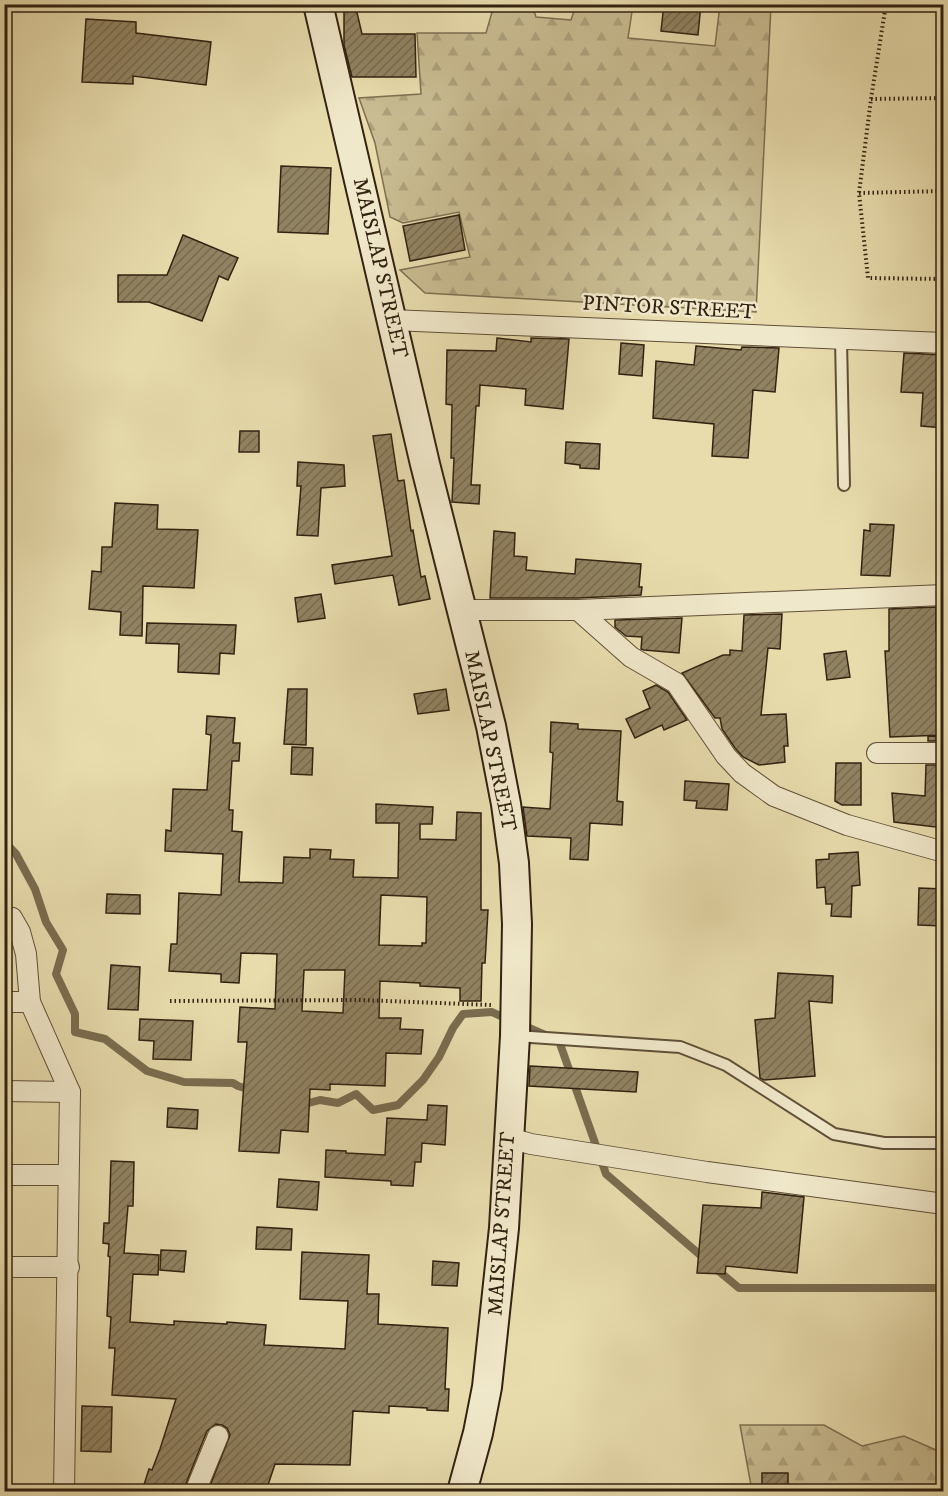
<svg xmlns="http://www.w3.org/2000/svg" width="948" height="1496" viewBox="0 0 948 1496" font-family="'IM FELL DW Pica',serif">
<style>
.forest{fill:url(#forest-firs);stroke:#7e6f52;stroke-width:1.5}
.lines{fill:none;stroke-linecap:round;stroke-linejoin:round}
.stream{stroke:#7a6c4f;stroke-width:8}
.building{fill:url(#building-hatch);stroke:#322211;stroke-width:1.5;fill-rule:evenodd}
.lane-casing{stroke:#605038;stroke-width:14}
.street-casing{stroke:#605038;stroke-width:22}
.secondary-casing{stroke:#322211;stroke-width:32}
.path{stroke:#322211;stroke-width:4;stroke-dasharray:1.5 3;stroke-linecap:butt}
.lane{stroke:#f0e8ca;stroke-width:10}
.street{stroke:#f0e8ca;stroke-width:20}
.secondary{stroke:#f0e8ca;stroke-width:28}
.labels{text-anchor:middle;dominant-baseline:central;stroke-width:5;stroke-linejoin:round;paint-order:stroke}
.street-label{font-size:21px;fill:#322211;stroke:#f0e8ca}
</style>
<defs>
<pattern id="forest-firs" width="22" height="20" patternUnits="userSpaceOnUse" patternTransform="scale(1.5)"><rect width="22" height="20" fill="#c9bc92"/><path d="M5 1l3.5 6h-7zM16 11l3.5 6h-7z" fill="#ada17d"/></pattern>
<pattern id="building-hatch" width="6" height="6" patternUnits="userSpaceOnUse" patternTransform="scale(1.5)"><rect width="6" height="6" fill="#918362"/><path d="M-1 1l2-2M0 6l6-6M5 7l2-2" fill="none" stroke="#776b4f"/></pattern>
</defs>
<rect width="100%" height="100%" fill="#e8dcad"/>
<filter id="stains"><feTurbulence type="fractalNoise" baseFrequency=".00333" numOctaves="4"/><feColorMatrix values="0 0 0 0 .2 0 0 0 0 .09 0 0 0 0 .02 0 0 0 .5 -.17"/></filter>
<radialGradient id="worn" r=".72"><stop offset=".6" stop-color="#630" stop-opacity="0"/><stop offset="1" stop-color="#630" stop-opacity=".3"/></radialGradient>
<g class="forest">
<path d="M 494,5 L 532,5 L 536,17 L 571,20 L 576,5 L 633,5 L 628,38 L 715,46 L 720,5 L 771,5 L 756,312 L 425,293 L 400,270 L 470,257 L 459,212 L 403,223 L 390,217 L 375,143 L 359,98 L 421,94 L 417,33 L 486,33 Z"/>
<path d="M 740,1425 L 824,1425 L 862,1446 L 904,1436 L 943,1453 L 943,1491 L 752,1491 Z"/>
</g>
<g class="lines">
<g class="stream">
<path d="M 4,841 L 16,854 L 35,889 L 46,922 L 63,950 L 56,974 L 75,1014 L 75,1032 L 105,1039 L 147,1071 L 184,1082 L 233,1083 L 238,1086 L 251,1090"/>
<path d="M 520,1024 L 559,1041 L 606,1174 L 706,1260"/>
<path d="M 301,1105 L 320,1100 L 338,1103 L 356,1094 L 373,1110 L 398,1105 L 423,1080 L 439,1057 L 453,1028 L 463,1014 L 492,1012 L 509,1020"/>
<path d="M 715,1268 L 739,1288 L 944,1288"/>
</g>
</g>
<g class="building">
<path d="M 344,4 L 355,4 L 362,34 L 415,34 L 416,77 L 352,77 L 344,45 Z"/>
<path d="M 664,4 L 701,4 L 698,35 L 661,31 Z"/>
<path d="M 86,19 L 136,22 L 136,33 L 211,42 L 206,85 L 133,76 L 133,84 L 82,82 Z"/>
<path d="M 281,166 L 331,168 L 328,234 L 278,232 Z"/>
<path d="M 459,215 L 465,250 L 410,261 L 403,226 Z"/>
<path d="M 183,235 L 238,258 L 228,280 L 219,276 L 202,321 L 149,302 L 118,302 L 118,275 L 167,275 Z"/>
<path d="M 497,338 L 531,342 L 531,338 L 569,339 L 563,409 L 525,405 L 526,389 L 480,385 L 479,406 L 476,406 L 471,485 L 480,485 L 479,504 L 452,502 L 454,458 L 451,458 L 452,405 L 446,404 L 447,350 L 496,351 Z"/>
<path d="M 621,343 L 644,345 L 642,376 L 619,374 Z"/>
<path d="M 696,346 L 741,350 L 742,347 L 779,348 L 775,392 L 753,390 L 748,458 L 712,456 L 714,424 L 653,418 L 656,361 L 694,365 Z"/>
<path d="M 904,353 L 944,355 L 944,428 L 921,426 L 923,393 L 901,392 Z"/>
<path d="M 240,431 L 259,431 L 259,452 L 239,452 Z"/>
<path d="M 391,434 L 398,481 L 404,480 L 411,531 L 413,530 L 421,577 L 425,576 L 430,599 L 399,605 L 393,575 L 335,584 L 332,565 L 392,556 L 373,436 Z"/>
<path d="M 566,442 L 600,444 L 599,469 L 580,468 L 580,465 L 565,463 Z"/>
<path d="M 298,462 L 344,465 L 345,486 L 321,488 L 318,536 L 297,535 L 301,486 L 297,486 Z"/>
<path d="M 115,503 L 158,505 L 157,529 L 198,530 L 194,588 L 143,586 L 142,636 L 120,635 L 121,612 L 89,609 L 92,571 L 101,572 L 102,547 L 112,547 Z"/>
<path d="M 870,524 L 894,525 L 890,576 L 861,575 L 864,530 L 870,531 Z"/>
<path d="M 494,531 L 515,533 L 514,556 L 527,557 L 526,570 L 575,574 L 576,559 L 641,564 L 639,587 L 642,587 L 641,595 L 578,598 L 490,598 Z"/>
<path d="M 321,594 L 325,618 L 298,622 L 295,598 Z"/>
<path d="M 936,607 L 936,631 L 941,631 L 944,735 L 890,737 L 885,651 L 889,651 L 889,609 Z"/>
<path d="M 782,614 L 780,649 L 768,648 L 761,715 L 786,714 L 788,746 L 784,746 L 785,762 L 759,765 L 743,757 L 735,748 L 722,729 L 720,718 L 715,718 L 682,673 L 723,655 L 730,655 L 730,650 L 742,651 L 744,615 Z"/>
<path d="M 682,618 L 679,653 L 644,650 L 641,649 L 642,637 L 626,636 L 615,627 L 615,620 Z"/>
<path d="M 147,623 L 236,625 L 234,654 L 220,653 L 219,674 L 178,672 L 179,644 L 146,643 Z"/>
<path d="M 846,651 L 850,677 L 827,680 L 824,654 Z"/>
<path d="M 656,685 L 668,692 L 687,720 L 664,730 L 662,725 L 635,738 L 626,719 L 650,708 L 643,691 Z"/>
<path d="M 288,689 L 307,689 L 306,745 L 284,744 Z"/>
<path d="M 446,689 L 449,710 L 418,714 L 414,694 Z"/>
<path d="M 207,716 L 235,718 L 233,743 L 240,743 L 239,761 L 232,761 L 229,810 L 233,810 L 232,831 L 242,832 L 239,882 L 283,883 L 284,857 L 310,858 L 310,849 L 331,850 L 330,859 L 354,860 L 353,877 L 398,878 L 399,823 L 376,823 L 376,804 L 433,807 L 432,824 L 420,824 L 420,839 L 456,840 L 457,812 L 481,813 L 481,910 L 488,910 L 485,963 L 482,963 L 481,1001 L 460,1001 L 460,988 L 420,986 L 420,983 L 380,981 L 379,1018 L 401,1018 L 400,1029 L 423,1030 L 421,1054 L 386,1053 L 385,1086 L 330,1084 L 330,1090 L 310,1089 L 308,1132 L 281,1130 L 279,1153 L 239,1151 L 247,1042 L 238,1042 L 240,1007 L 275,1009 L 277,954 L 241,953 L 239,983 L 221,982 L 221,974 L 169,971 L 171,944 L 177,944 L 179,893 L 221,895 L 223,854 L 165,851 L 166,830 L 171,831 L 173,789 L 207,790 L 211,735 L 206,734 ZM 381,895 L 427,897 L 426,943 L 422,943 L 422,946 L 379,945 ZM 304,970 L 345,970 L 343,1013 L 302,1011 Z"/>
<path d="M 551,722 L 578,724 L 578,729 L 621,731 L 617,801 L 623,802 L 622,825 L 590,823 L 588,860 L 570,859 L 571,838 L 527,836 L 523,807 L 550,809 L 553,753 L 550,752 Z"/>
<path d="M 928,736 L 944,737 L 944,741 L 928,741 Z"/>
<path d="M 292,747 L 313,748 L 312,775 L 291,774 Z"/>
<path d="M 836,763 L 861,763 L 861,805 L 842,805 L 835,801 Z"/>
<path d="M 926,765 L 944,765 L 944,828 L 894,822 L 892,793 L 925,796 Z"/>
<path d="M 685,781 L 729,784 L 727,810 L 696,808 L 697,801 L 684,800 Z"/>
<path d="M 858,852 L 860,885 L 852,886 L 851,917 L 831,916 L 832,904 L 826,904 L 825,887 L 817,888 L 816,860 L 829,859 L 829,854 Z"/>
<path d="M 919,888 L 944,889 L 944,926 L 918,925 Z"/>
<path d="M 107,894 L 140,895 L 140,914 L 106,913 Z"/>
<path d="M 111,965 L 140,967 L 138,1010 L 108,1009 Z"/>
<path d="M 778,973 L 833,976 L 832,1003 L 809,1001 L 815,1076 L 764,1080 L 760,1078 L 755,1020 L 775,1018 Z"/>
<path d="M 140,1019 L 193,1021 L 191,1060 L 153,1059 L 154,1041 L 139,1040 Z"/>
<path d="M 530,1066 L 638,1072 L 636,1092 L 529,1086 Z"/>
<path d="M 428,1105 L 447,1106 L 445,1145 L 422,1143 L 421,1162 L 415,1162 L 413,1186 L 391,1185 L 391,1181 L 325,1177 L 326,1150 L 346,1151 L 346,1153 L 385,1155 L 387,1118 L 427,1120 Z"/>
<path d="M 168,1108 L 198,1110 L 197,1129 L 167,1127 Z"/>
<path d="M 111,1161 L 134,1162 L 133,1206 L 128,1206 L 124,1253 L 159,1255 L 158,1275 L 133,1274 L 130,1322 L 174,1325 L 174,1321 L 227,1324 L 227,1322 L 266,1325 L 264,1345 L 345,1349 L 348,1301 L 300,1299 L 302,1252 L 369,1255 L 367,1294 L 379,1294 L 378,1324 L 448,1328 L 445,1389 L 449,1389 L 448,1411 L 427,1410 L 427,1408 L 389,1406 L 389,1413 L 353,1411 L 350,1465 L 275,1464 L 266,1491 L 208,1491 L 230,1435 L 227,1428 L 222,1425 L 216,1424 L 207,1431 L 183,1491 L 142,1491 L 149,1469 L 152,1470 L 160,1449 L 176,1399 L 112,1395 L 115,1348 L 109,1348 L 111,1317 L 107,1316 L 110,1257 L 108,1256 L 109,1244 L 103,1243 L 104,1223 L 109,1223 Z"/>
<path d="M 279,1179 L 319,1182 L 317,1210 L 277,1207 Z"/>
<path d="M 762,1192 L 804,1197 L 797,1273 L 726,1266 L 725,1274 L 697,1273 L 703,1205 L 761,1208 Z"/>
<path d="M 257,1227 L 292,1229 L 291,1250 L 256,1249 Z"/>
<path d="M 161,1250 L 186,1251 L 184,1272 L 160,1270 Z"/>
<path d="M 433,1261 L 459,1263 L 457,1286 L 432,1285 Z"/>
<path d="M 82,1406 L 112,1407 L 111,1452 L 81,1451 Z"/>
<rect x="762" y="1473" width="26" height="18"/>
</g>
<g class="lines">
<g class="lane-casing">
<g id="lane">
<path d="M 841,340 L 844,485"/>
<path d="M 516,1036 L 680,1047 L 726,1065 L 834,1134 L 884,1143 L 944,1143"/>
</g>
</g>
<g class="street-casing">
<g id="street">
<path d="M 392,320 L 944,343"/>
<path d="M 462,610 L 578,610 L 631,657 L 676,683 L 726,756 L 742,773 L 774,796 L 847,825 L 944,852"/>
<path d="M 578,610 L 944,595"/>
<path d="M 877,753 L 944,753"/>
<path d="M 4,917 L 12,918 L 20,932 L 26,954 L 30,1002 L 70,1092 L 64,1492"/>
<path d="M 4,1002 L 30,1002"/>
<path d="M 4,1091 L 70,1092"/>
<path d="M 509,1138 L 531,1144 L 707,1172 L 944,1204"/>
<path d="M 4,1175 L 68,1175"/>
<path d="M 4,1267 L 69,1267"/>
<path d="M 195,1492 L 218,1436"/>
</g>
</g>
<g class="secondary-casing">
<path id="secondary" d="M 318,4 L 425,464 L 491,726 L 506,804 L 514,863 L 517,924 L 515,1036 L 504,1228 L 487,1387 L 478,1433 L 462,1492"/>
</g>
<g class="path">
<path d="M 886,4 L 871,99 L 859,193 L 868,278 L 944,279"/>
<path d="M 886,9 L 944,10"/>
<path d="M 871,99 L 944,98"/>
<path d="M 859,193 L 944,191"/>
<path d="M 170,1001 L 361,1000 L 491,1005"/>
</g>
<use href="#lane" class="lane"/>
<use href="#street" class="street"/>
<use href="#secondary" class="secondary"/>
</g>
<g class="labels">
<g class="street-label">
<text transform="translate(380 268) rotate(77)">MAISLAP STREET</text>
<text transform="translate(669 308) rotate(3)">PINTOR STREET</text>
<text transform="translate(490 741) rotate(78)">MAISLAP STREET</text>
<text transform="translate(502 1224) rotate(-86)">MAISLAP STREET</text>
</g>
</g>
<rect width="948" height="1496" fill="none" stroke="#e8dcad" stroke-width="24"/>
<rect x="6" y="6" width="936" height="1484" fill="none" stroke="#322211" stroke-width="3"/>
<rect x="12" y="12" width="924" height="1472" fill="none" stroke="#322211" stroke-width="1.5"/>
<rect width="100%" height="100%" filter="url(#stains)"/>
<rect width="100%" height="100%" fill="url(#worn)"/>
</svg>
